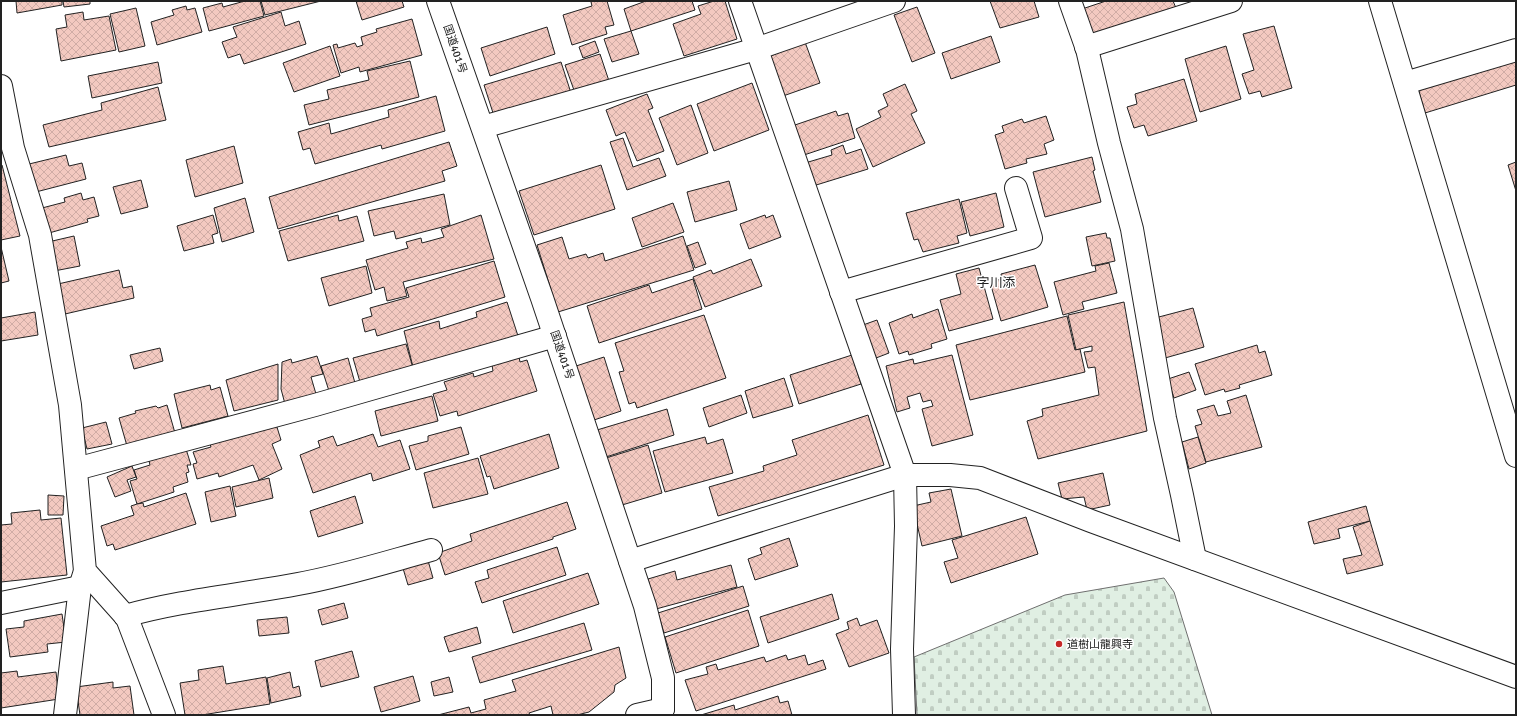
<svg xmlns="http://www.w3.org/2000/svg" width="1517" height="716" viewBox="0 0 1517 716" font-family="Signika,'Noto Sans JP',sans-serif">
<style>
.cemetery{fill:url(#cemetery-stones);stroke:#6f6f6f}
.building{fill:url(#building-cross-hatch);stroke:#222}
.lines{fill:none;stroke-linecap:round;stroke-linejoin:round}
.street-casing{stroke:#222;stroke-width:24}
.highway-casing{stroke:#222;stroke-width:24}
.street{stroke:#fff;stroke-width:22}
.highway{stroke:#fff;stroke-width:22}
.poi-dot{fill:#c62828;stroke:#fff;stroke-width:1.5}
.labels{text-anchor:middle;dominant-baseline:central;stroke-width:3;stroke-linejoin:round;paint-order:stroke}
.street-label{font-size:11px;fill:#222;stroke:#fff}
.poi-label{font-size:11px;fill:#222;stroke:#fff;text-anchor:start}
.quarter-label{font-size:13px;fill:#222;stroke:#fff}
</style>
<defs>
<pattern id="cemetery-stones" width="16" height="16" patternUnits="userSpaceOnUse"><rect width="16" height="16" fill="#e0efe3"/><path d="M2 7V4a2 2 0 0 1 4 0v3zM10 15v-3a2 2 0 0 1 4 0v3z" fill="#c0cdc2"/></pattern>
<pattern id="building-cross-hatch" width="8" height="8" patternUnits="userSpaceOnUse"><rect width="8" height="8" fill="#f3c9c0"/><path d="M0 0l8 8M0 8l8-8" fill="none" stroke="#d0aca5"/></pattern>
</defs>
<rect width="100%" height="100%" fill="#fff"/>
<path class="cemetery" d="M 1164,578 L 1174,592 L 1212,715 L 917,715 L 914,657 L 1065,595 Z"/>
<g class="building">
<path d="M 16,1 L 62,1 L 62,5 L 17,13 Z"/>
<path d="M 63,1 L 90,1 L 90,4 L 64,7 Z"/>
<path d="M 245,1 L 260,1 L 264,16 L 209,31 L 203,8 L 222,3 L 223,7 Z"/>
<path d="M 261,1 L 321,1 L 265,15 Z"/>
<path d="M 356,1 L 402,1 L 404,7 L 362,20 Z"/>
<path d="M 607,1 L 614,25 L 605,27 L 607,34 L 572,45 L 563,15 L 592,6 L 591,2 L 593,1 Z"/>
<path d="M 646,1 L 692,1 L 695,10 L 631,31 L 624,9 Z"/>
<path d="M 714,1 L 725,1 L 737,39 L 684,56 L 673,24 L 701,14 L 698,6 Z"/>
<path d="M 990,1 L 1034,1 L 1039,17 L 1000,28 Z"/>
<path d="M 1106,1 L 1173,1 L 1176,8 L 1091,36 L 1082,9 Z"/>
<path d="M 186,6 L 187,10 L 195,8 L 202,32 L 157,45 L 151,22 L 174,15 L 172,10 Z"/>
<path d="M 917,7 L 935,53 L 912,62 L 894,15 Z"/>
<path d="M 136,8 L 145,46 L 119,52 L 110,14 Z"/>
<path d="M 83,12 L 84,20 L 109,16 L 116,50 L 61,61 L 56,29 L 67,27 L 65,15 Z"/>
<path d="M 281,12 L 285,26 L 299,21 L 306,44 L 244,64 L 240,54 L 228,58 L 222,42 L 237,37 L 233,27 Z"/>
<path d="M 412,19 L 422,55 L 360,72 L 359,67 L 341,73 L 333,45 L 337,44 L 338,48 L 355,43 L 357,47 L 363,45 L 361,37 L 377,32 L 376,29 Z"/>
<path d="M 1274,26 L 1292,88 L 1262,97 L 1260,91 L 1249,94 L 1242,74 L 1254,70 L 1243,34 Z"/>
<path d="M 547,27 L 555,54 L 490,76 L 481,48 Z"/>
<path d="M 631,31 L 639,54 L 612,62 L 604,39 Z"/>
<path d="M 991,36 L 1000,62 L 951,79 L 942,53 Z"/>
<path d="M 595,41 L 599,52 L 583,58 L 579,47 Z"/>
<path d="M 805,42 L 820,83 L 783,96 L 768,57 Z"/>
<path d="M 330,46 L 340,76 L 294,92 L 283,63 Z"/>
<path d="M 1226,46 L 1241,99 L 1200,112 L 1185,59 Z"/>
<path d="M 600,54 L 609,81 L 575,93 L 565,65 Z"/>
<path d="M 1516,55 L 1516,85 L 1425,113 L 1417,85 Z"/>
<path d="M 410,61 L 419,97 L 309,125 L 304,105 L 329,99 L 327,90 L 369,80 L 367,71 Z"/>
<path d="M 158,62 L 162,83 L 92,98 L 88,76 Z"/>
<path d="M 561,62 L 571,93 L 494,116 L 484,85 Z"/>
<path d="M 1184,79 L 1197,121 L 1148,136 L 1144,125 L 1134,128 L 1127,107 L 1137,104 L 1135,94 Z"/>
<path d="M 752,83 L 769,130 L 714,151 L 697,104 Z"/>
<path d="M 905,84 L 917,111 L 911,114 L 925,143 L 873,167 L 856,129 L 881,117 L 878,111 L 888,106 L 883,94 Z"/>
<path d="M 158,87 L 166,120 L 49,147 L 43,125 L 102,110 L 101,103 Z"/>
<path d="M 647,94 L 653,108 L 648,110 L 664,151 L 637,161 L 625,132 L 616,136 L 606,110 Z"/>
<path d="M 436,96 L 445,131 L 382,149 L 381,145 L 315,164 L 310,148 L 303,150 L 298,132 L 329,123 L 331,134 L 389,117 L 388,110 Z"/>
<path d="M 691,105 L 708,153 L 677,165 L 659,118 Z"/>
<path d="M 836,111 L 838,116 L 848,113 L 855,138 L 804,155 L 792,126 Z"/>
<path d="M 1046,116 L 1054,140 L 1044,144 L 1047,154 L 1026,159 L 1027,163 L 1005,169 L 995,135 L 1004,132 L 1002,126 L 1022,119 L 1024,123 Z"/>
<path d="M 623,138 L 633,167 L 659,158 L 666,176 L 627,190 L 610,142 Z"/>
<path d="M 449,142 L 457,166 L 442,171 L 445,181 L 278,229 L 269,197 Z"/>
<path d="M 843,145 L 846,154 L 861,149 L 868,169 L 813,186 L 805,163 L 832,155 L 831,150 Z"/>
<path d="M 234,146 L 243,183 L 195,197 L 186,160 Z"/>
<path d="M 66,155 L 69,166 L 82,163 L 86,179 L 32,193 L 25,165 Z"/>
<path d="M 1092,157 L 1095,170 L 1093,171 L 1101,202 L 1045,217 L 1033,172 Z"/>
<path d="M 1516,162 L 1516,191 L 1508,165 Z"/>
<path d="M 1,165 L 2,165 L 20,236 L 1,240 Z"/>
<path d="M 601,165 L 615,209 L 534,235 L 519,191 Z"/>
<path d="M 141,180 L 148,207 L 121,214 L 113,187 Z"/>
<path d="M 729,181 L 737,210 L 695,222 L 687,192 Z"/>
<path d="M 81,193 L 83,200 L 94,197 L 99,216 L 87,219 L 88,222 L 49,233 L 42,208 L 65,202 L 64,198 Z"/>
<path d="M 996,193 L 1004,227 L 970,236 L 961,202 Z"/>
<path d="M 444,194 L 450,225 L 396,239 L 394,231 L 374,236 L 368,211 Z"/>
<path d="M 245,198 L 254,232 L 222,242 L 214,208 Z"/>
<path d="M 959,199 L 967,233 L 957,236 L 959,243 L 923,252 L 918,239 L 914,240 L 906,213 Z"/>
<path d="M 673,203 L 684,232 L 642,247 L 632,218 Z"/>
<path d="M 213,215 L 218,233 L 212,235 L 214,243 L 184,251 L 177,226 Z"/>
<path d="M 338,215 L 339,221 L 357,216 L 364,241 L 288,261 L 279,231 Z"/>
<path d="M 481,215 L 494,259 L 403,282 L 407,296 L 387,301 L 384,287 L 375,290 L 366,260 L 408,248 L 406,242 L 421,238 L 422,243 L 444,237 L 441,229 Z"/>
<path d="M 765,215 L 766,218 L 773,215 L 781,237 L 749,249 L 740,224 Z"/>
<path d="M 1106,233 L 1107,238 L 1110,238 L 1115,261 L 1092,266 L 1086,237 Z"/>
<path d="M 74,236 L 80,266 L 54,271 L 48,242 Z"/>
<path d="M 683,236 L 694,270 L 558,312 L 537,245 L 562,237 L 569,259 L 586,254 L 588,258 L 603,253 L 605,261 Z"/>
<path d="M 698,242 L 706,264 L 695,268 L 687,246 Z"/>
<path d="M 1,247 L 9,281 L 1,283 Z"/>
<path d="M 751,259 L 762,286 L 705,307 L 693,277 L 711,270 L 713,274 Z"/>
<path d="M 494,261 L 505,297 L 377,336 L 375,329 L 365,332 L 362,319 L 372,316 L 370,308 L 409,297 L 406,288 Z"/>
<path d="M 1109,263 L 1117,293 L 1082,302 L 1084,309 L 1063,315 L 1054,282 L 1096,271 L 1095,266 Z"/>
<path d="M 1035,265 L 1048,307 L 1001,321 L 990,282 L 1002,279 L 1001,274 Z"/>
<path d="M 366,266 L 372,293 L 329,306 L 321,278 Z"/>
<path d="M 979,268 L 993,319 L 949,331 L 940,300 L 961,294 L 956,274 Z"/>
<path d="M 119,270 L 123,288 L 132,286 L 134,298 L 65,314 L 58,284 Z"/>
<path d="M 693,279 L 702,309 L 599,343 L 587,306 L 649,285 L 652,293 Z"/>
<path d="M 507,302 L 519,339 L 413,367 L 404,331 L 439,321 L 440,329 L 477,317 L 476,312 Z"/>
<path d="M 1124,302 L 1147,431 L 1038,459 L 1027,421 L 1043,416 L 1042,409 L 1099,395 L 1095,367 L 1088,368 L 1084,352 L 1092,351 L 1092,346 L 1076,350 L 1068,315 Z"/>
<path d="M 1193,308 L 1204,347 L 1165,358 L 1155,318 Z"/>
<path d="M 938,309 L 947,339 L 931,344 L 932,348 L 909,355 L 908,351 L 899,354 L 889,323 L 912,314 L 913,318 Z"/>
<path d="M 35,312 L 38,335 L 1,341 L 1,318 Z"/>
<path d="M 704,315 L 726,378 L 637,408 L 635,402 L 629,404 L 619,372 L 624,371 L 615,343 Z"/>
<path d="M 1067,316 L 1075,350 L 1080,349 L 1085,372 L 970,400 L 956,345 Z"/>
<path d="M 877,320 L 889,353 L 876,358 L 863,325 Z"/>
<path d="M 406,344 L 413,368 L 360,382 L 353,358 Z"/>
<path d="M 1257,345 L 1259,353 L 1265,351 L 1272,375 L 1239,385 L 1240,388 L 1225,392 L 1224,389 L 1205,395 L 1195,364 Z"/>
<path d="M 160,348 L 163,361 L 134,369 L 130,355 Z"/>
<path d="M 852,355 L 861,384 L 799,404 L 790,375 Z"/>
<path d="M 952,355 L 973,435 L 932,446 L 922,409 L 933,406 L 931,400 L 923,402 L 920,393 L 907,397 L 910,408 L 897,412 L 886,366 L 913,359 L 914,364 Z"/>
<path d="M 317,356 L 323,374 L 311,377 L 316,394 L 285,404 L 281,389 L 282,362 L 291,359 L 292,363 Z"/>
<path d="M 519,357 L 520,362 L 527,360 L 537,391 L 458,416 L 457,411 L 440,416 L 433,394 L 447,390 L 444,382 L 473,373 L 474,377 L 493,371 L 492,365 Z"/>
<path d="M 604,357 L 621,411 L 594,420 L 576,366 Z"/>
<path d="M 348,358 L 355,383 L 329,391 L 321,366 Z"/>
<path d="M 278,364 L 278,400 L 234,411 L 226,380 Z"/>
<path d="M 1189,372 L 1196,390 L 1174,398 L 1168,379 Z"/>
<path d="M 784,378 L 793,406 L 753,418 L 745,391 Z"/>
<path d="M 210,385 L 211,390 L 220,387 L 228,416 L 182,428 L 174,394 Z"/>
<path d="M 741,395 L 747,413 L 709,427 L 703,408 Z"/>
<path d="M 1246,395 L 1262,447 L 1206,462 L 1195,426 L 1202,424 L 1197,410 L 1214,405 L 1218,416 L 1231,413 L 1227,401 Z"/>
<path d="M 432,396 L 438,421 L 381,436 L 375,411 Z"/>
<path d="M 167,405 L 175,433 L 127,446 L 119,418 L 136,413 L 135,411 L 156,406 L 158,408 Z"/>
<path d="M 667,409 L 674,435 L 606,457 L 597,430 Z"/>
<path d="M 868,415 L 884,465 L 718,516 L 709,487 L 764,471 L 763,466 L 797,455 L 792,440 Z"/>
<path d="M 106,422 L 112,444 L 87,449 L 82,428 Z"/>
<path d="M 276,424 L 281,440 L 272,444 L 282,469 L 259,480 L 253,465 L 219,477 L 218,473 L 197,479 L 193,464 L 197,463 L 193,452 L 211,447 L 210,444 Z"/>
<path d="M 461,427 L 469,454 L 416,470 L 409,446 L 428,441 L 428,436 Z"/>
<path d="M 373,434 L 378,447 L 400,440 L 410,469 L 373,481 L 371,473 L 313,493 L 300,455 L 320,447 L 318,441 L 333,436 L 337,446 Z"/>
<path d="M 549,434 L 559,468 L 494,489 L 490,476 L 487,477 L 480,456 Z"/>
<path d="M 705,437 L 707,444 L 723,439 L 733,473 L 665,492 L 653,451 Z"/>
<path d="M 1198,437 L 1206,463 L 1189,469 L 1182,442 Z"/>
<path d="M 648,445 L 662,493 L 622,505 L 606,458 Z"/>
<path d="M 186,449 L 191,465 L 187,465 L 189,472 L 186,473 L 188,482 L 173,487 L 174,492 L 137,504 L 130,481 L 137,479 L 134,470 L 150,465 L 149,461 Z"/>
<path d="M 478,458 L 488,494 L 433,508 L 424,473 Z"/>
<path d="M 132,466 L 136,477 L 127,480 L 131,491 L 115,497 L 107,477 Z"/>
<path d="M 1103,473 L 1110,505 L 1087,510 L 1084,497 L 1062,499 L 1058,483 Z"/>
<path d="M 269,478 L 273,498 L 236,507 L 232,487 Z"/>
<path d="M 230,486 L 236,516 L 211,522 L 205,492 Z"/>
<path d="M 951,489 L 962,536 L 922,546 L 913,506 L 931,502 L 929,493 Z"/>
<path d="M 186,493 L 196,524 L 115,550 L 113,544 L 107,546 L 101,526 L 134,515 L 131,506 L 137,504 L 143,503 L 144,507 Z"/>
<path d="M 48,495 L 64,496 L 63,515 L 48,515 Z"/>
<path d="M 355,496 L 363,523 L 318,537 L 310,511 Z"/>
<path d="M 567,502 L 576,529 L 553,537 L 553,539 L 445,575 L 438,553 L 472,541 L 470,534 Z"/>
<path d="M 1366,506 L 1370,521 L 1338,529 L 1340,538 L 1314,544 L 1308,522 Z"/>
<path d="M 40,510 L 41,520 L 61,518 L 67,575 L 1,582 L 1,525 L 12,524 L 11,513 Z"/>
<path d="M 1026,517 L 1038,554 L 951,583 L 944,562 L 958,558 L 952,540 Z"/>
<path d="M 1370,521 L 1383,565 L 1347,574 L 1343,559 L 1362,555 L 1353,527 Z"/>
<path d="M 789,538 L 798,566 L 755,580 L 748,559 L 762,554 L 760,548 Z"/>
<path d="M 557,547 L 566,575 L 482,603 L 475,582 L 489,578 L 487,570 Z"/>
<path d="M 427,557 L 433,578 L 408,585 L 402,565 Z"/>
<path d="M 731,565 L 737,587 L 656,609 L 648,579 L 675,571 L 677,580 Z"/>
<path d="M 588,573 L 599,604 L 513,633 L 503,601 Z"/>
<path d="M 743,586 L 749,606 L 664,633 L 658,613 Z"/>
<path d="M 832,594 L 839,619 L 768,643 L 760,617 Z"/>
<path d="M 344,603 L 348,618 L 322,625 L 318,610 Z"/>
<path d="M 748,610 L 759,646 L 676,673 L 665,637 Z"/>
<path d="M 62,614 L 66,642 L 47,644 L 48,652 L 10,657 L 6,629 L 24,627 L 24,621 Z"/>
<path d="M 287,617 L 289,633 L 259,636 L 257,620 Z"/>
<path d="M 857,618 L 860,626 L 877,620 L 889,653 L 849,667 L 836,634 L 849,629 L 847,622 Z"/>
<path d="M 584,623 L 592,650 L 480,683 L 472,657 Z"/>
<path d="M 477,627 L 481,643 L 449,652 L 444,637 Z"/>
<path d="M 619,647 L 626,678 L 615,685 L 614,692 L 589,712 L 577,715 L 553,715 L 551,706 L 529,713 L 530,715 L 438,715 L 469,707 L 471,713 L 486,709 L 484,700 L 516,691 L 512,680 Z"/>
<path d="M 352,651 L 359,677 L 321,687 L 315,661 Z"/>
<path d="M 786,655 L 788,660 L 805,655 L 808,665 L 823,660 L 826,669 L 696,711 L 685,680 L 708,674 L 706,667 L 716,664 L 718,670 L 764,657 L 766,662 Z"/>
<path d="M 223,666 L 226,684 L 266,677 L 270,704 L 202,715 L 185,715 L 180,683 L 199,680 L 198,670 Z"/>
<path d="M 17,671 L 18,677 L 56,672 L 59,699 L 1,708 L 1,673 Z"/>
<path d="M 290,672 L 293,688 L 299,686 L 301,696 L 271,703 L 267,678 Z"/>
<path d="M 413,676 L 420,701 L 381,712 L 374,687 Z"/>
<path d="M 449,677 L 453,692 L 434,696 L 431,682 Z"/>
<path d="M 113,682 L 113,688 L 130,686 L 134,715 L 80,715 L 76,687 Z"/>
<path d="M 778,696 L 780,703 L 788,701 L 792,715 L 701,715 L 734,705 L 735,710 Z"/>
</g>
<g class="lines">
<g class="street-casing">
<g id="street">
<path d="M 740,1 L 905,475 L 906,526 L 902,649 L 904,715"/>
<path d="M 1070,1 L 1087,49 L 1109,143 L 1132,229 L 1165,418 L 1182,495 L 1195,559"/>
<path d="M 1380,1 L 1516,456"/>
<path d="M 1086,47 L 1231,1"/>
<path d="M 1405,83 L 1516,50"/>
<path d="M 1,86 L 13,148 L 40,235 L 70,405 L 85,571 L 127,618 L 164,715"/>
<path d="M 483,127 L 756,49 L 894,1"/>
<path d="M 841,292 L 1031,238 L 1016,188"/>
<path d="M 76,469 L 315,405 L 555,336"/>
<path d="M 630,561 L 905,475 L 950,475 L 980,478 L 1091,521 L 1516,677"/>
<path d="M 1,603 L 80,587"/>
<path d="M 125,616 C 182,600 240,595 298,584 C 343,576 387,562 431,550"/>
<path d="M 65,715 L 80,587 L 85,571"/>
<path d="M 637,715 L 663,709"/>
</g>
</g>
<g class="highway-casing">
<path id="highway" d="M 438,1 L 542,298 L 645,606 L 663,678 L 663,709 L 661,715"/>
</g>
<use href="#street" class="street"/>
<use href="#highway" class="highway"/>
</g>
<circle class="poi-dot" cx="1059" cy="644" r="4"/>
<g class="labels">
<g class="street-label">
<text transform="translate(455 49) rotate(71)">国道401号</text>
<text transform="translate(562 355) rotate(71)">国道401号</text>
</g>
<g class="poi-label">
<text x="1067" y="644">道樹山龍興寺</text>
</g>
<g class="quarter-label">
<text x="996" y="283">字川添</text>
</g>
</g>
<rect width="1517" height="716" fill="none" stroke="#222222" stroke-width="4"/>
</svg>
